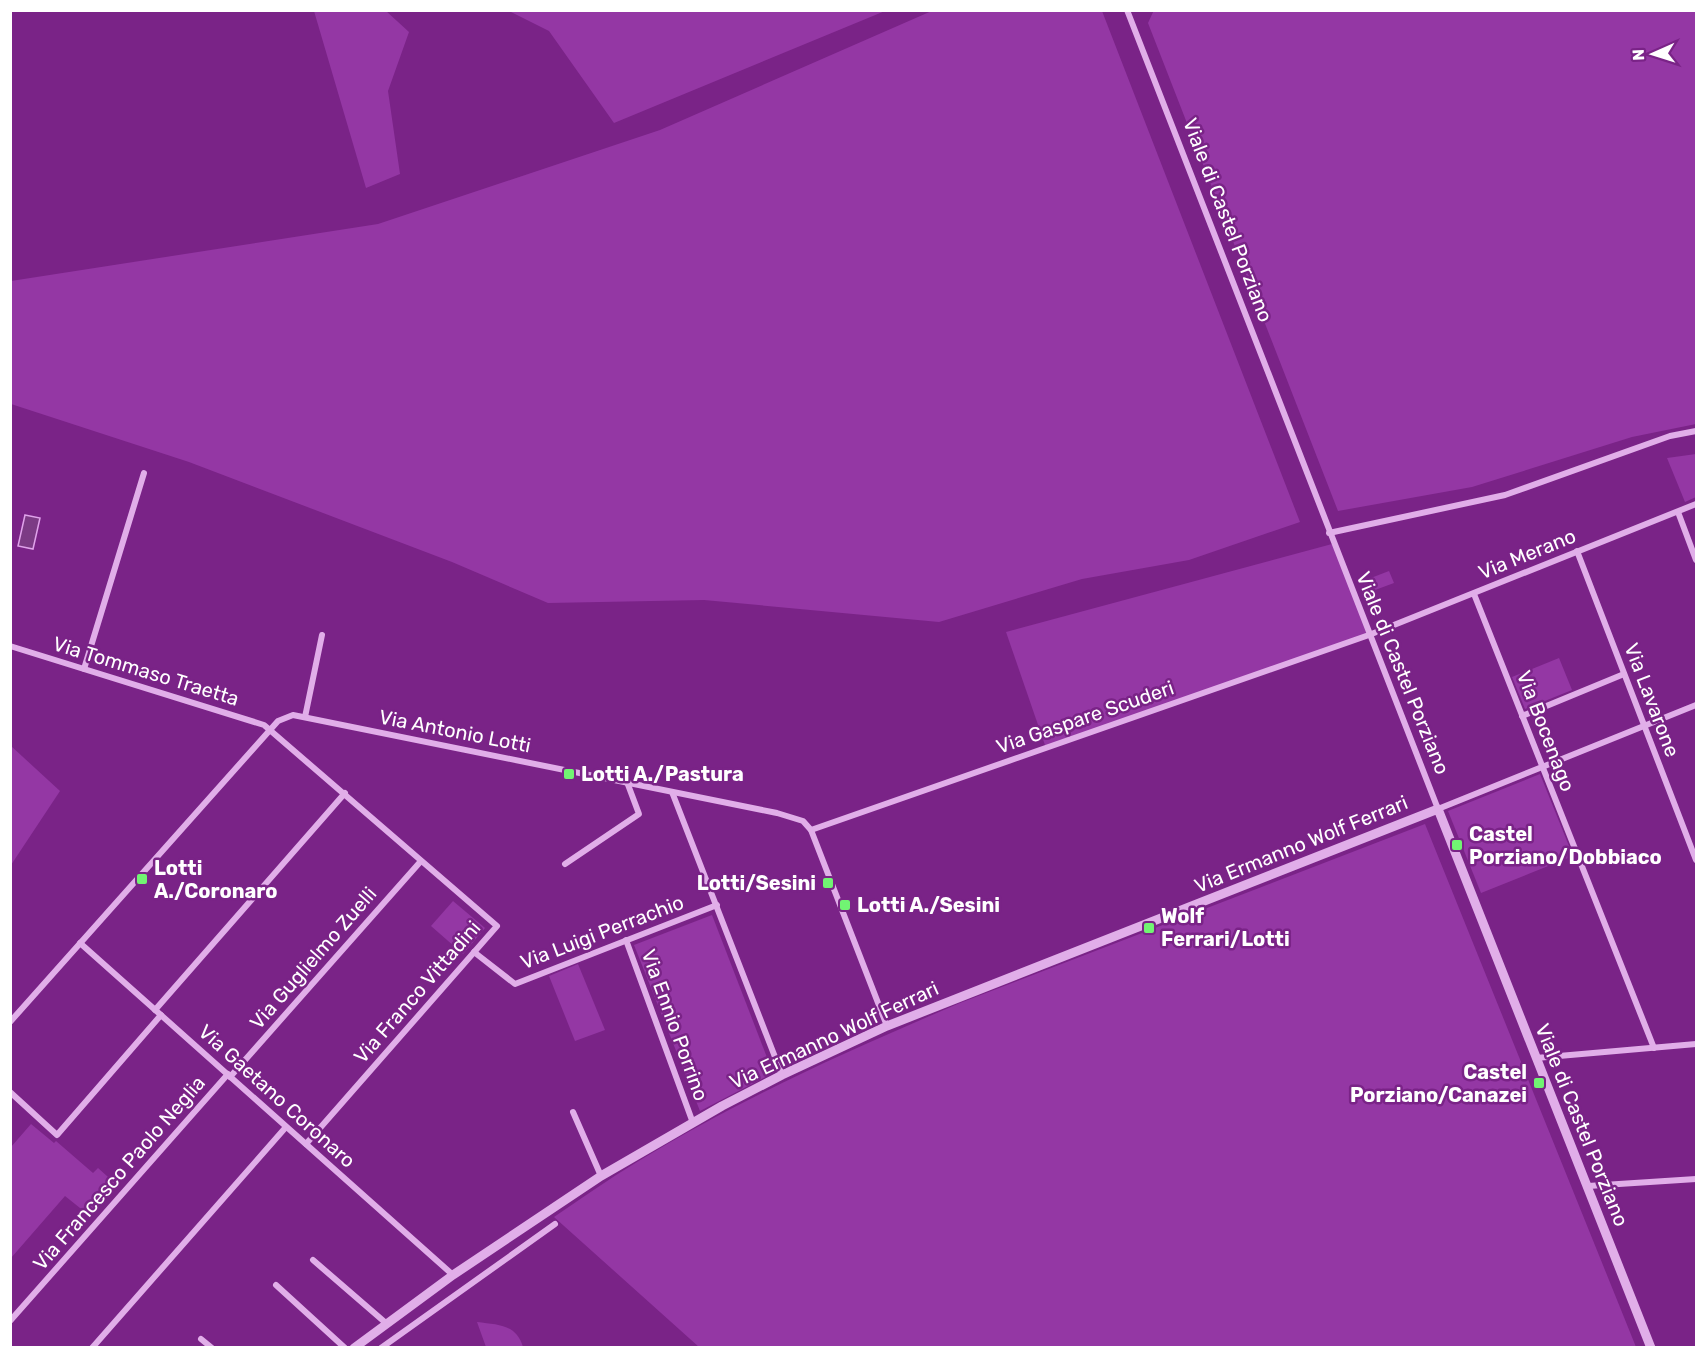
<svg xmlns="http://www.w3.org/2000/svg" width="1707" height="1358" viewBox="0 0 1707 1358" font-family="Rubik,sans-serif">
<style>
.green{fill:#9437a4}
.water{fill:#7c3b85;stroke:#dfa2ea;stroke-width:1.5}
.lines{fill:none;stroke-linecap:round;stroke-linejoin:round}
.minor{stroke:#e1aee9;stroke-width:6}
.tertiary{stroke:#e1aee9;stroke-width:9}
.poi-dot{fill:#71f473;stroke:#7a2387;stroke-width:2}
.labels{text-anchor:middle;dominant-baseline:central;stroke-width:5;stroke-linejoin:round;paint-order:stroke}
.street-label{font-size:20px;fill:#fff;stroke:#7a2387}
.poi-label{font-size:20px;font-weight:bold;fill:#fff;stroke:#7a2387;text-anchor:start}
</style>
<rect width="100%" height="100%" fill="#7a2387"/>
<g class="green">
<path d="M 934,10 L 1102,11 L 1300,522 L 1189,560 L 1082,579 L 939,622 L 704,600 L 548,603 L 452,562 L 189,462 L 11,404 L 11,281 L 378,224 L 660,130 Z"/>
<path d="M 1154,10 L 1696,11 L 1696,424 L 1632,437 L 1472,487 L 1338,511 L 1148,23 Z"/>
<path d="M 314,11 L 386,11 L 409,32 L 388,91 L 400,174 L 366,188 Z"/>
<path d="M 509,11 L 885,11 L 614,123 L 549,31 Z"/>
<path d="M 1696,454 L 1696,497 L 1685,502 L 1667,458 Z"/>
<path d="M 1332,544 L 1369,635 L 1046,748 L 1006,632 Z"/>
<path d="M 1389,571 L 1394,583 L 1367,593 L 1363,581 Z"/>
<path d="M 1559,658 L 1572,690 L 1525,709 L 1512,677 Z"/>
<path d="M 11,746 L 60,791 L 11,865 Z"/>
<path d="M 1540,774 L 1573,856 L 1481,893 L 1448,811 Z"/>
<path d="M 1425,824 L 1636,1347 L 699,1347 L 554,1217 C 582,1198 609,1179 637,1162 C 739,1099 850,1050 960,1003 Z"/>
<path d="M 453,901 L 485,928 L 463,954 L 431,926 Z"/>
<path d="M 712,915 L 773,1073 L 700,1111 L 634,945 Z"/>
<path d="M 578,964 L 605,1030 L 575,1041 L 549,976 Z"/>
<path d="M 31,1124 L 54,1143 L 56,1141 L 93,1173 L 98,1168 L 117,1185 L 90,1216 L 65,1196 L 11,1258 L 11,1147 Z"/>
<path d="M 477,1322 C 499,1325 516,1324 523,1347 L 486,1347 Z"/>
</g>
<path class="water" d="M 25,515 L 40,518 L 33,549 L 18,546 Z"/>
<g class="lines">
<g class="minor">
<path d="M 1127,10 L 1438,809 L 1696,705"/>
<path d="M 1678,512 L 1696,560"/>
<path d="M 1329,533 L 1505,495 L 1670,436 L 1696,431"/>
<path d="M 1577,551 L 1696,860"/>
<path d="M 1474,594 L 1654,1048"/>
<path d="M 10,646 L 264,725 L 497,926 L 306,1144"/>
<path d="M 84,669 L 144,473"/>
<path d="M 1522,716 L 1624,674"/>
<path d="M 305,717 L 322,635"/>
<path d="M 672,792 L 782,1075"/>
<path d="M 811,830 L 1369,635 L 1696,504"/>
<path d="M 565,864 L 639,814 L 627,782"/>
<path d="M 626,940 L 693,1123"/>
<path d="M 80,943 L 453,1275"/>
<path d="M 474,952 L 515,984 L 717,905"/>
<path d="M 155,1010 L 345,793"/>
<path d="M 10,1022 L 270,730 L 278,721 L 293,715 L 777,813 L 803,821 L 811,830 L 887,1026"/>
<path d="M 1536,1058 L 1696,1044"/>
<path d="M 230,1077 L 421,861"/>
<path d="M 10,1092 L 57,1135 L 161,1015"/>
<path d="M 573,1112 L 601,1176"/>
<path d="M 1588,1186 L 1696,1179"/>
<path d="M 313,1260 L 387,1324"/>
<path d="M 276,1285 L 345,1348"/>
<path d="M 10,1321 L 228,1074"/>
<path d="M 201,1339 L 212,1348"/>
<path d="M 92,1348 L 286,1127"/>
<path d="M 381,1348 L 555,1224"/>
</g>
<path class="tertiary" d="M 354,1348 L 453,1275 L 601,1176 L 722,1106 L 782,1075 L 887,1026 L 1438,809 L 1651,1348"/>
</g>
<g class="poi-dot">
<rect x="563" y="768" width="12" height="12" rx="3"/>
<rect x="1451" y="839" width="12" height="12" rx="3"/>
<rect x="136" y="873" width="12" height="12" rx="3"/>
<rect x="822" y="877" width="12" height="12" rx="3"/>
<rect x="839" y="899" width="12" height="12" rx="3"/>
<rect x="1143" y="922" width="12" height="12" rx="3"/>
<rect x="1533" y="1077" width="12" height="12" rx="3"/>
</g>
<g class="labels">
<g class="street-label">
<text transform="translate(1228 220) rotate(69)">Viale di Castel Porziano</text>
<text transform="translate(1527 554) rotate(-22)">Via Merano</text>
<text transform="translate(146 671) rotate(17)">Via Tommaso Traetta</text>
<text transform="translate(1403 673) rotate(68)">Viale di Castel Porziano</text>
<text transform="translate(1652 700) rotate(69)">Via Lavarone</text>
<text transform="translate(1085 717) rotate(-19)">Via Gaspare Scuderi</text>
<text transform="translate(455 731) rotate(11)">Via Antonio Lotti</text>
<text transform="translate(1546 731) rotate(69)">Via Bocenago</text>
<text transform="translate(1301 844) rotate(-22)">Via Ermanno Wolf Ferrari</text>
<text transform="translate(602 932) rotate(-21)">Via Luigi Perrachio</text>
<text transform="translate(313 958) rotate(-49)">Via Guglielmo Zuelli</text>
<text transform="translate(417 992) rotate(-49)">Via Franco Vittadini</text>
<text transform="translate(675 1025) rotate(70)">Via Ennio Porrino</text>
<text transform="translate(834 1035) rotate(-25)">Via Ermanno Wolf Ferrari</text>
<text transform="translate(277 1096) rotate(42)">Via Gaetano Coronaro</text>
<text transform="translate(1582 1125) rotate(68)">Viale di Castel Porziano</text>
<text transform="translate(119 1173) rotate(-49)">Via Francesco Paolo Neglia</text>
</g>
<g class="poi-label">
<text x="581" y="774">Lotti A./Pastura</text>
<text x="1469" y="834">Castel<tspan x="1469" dy="23">Porziano/Dobbiaco</tspan></text>
<text x="154" y="868">Lotti<tspan x="154" dy="23">A./Coronaro</tspan></text>
<text x="816" y="883" text-anchor="end">Lotti/Sesini</text>
<text x="857" y="905">Lotti A./Sesini</text>
<text x="1161" y="916">Wolf<tspan x="1161" dy="23">Ferrari/Lotti</tspan></text>
<text x="1527" y="1072" text-anchor="end">Castel<tspan x="1527" dy="23">Porziano/Canazei</tspan></text>
</g>
</g>
<rect width="1707" height="1358" fill="none" stroke="#ffffff" stroke-width="24"/>
<g transform="translate(1653 54) rotate(267)" stroke="#7a2387" stroke-width="4.5" paint-order="stroke">
<path d="M0-4.5L10 22L0 15L-10 22Z" fill="#ffffff"/>
<text y="-9" font-size="16" font-weight="bold" text-anchor="middle" fill="#ffffff">N</text>
</g>
</svg>
